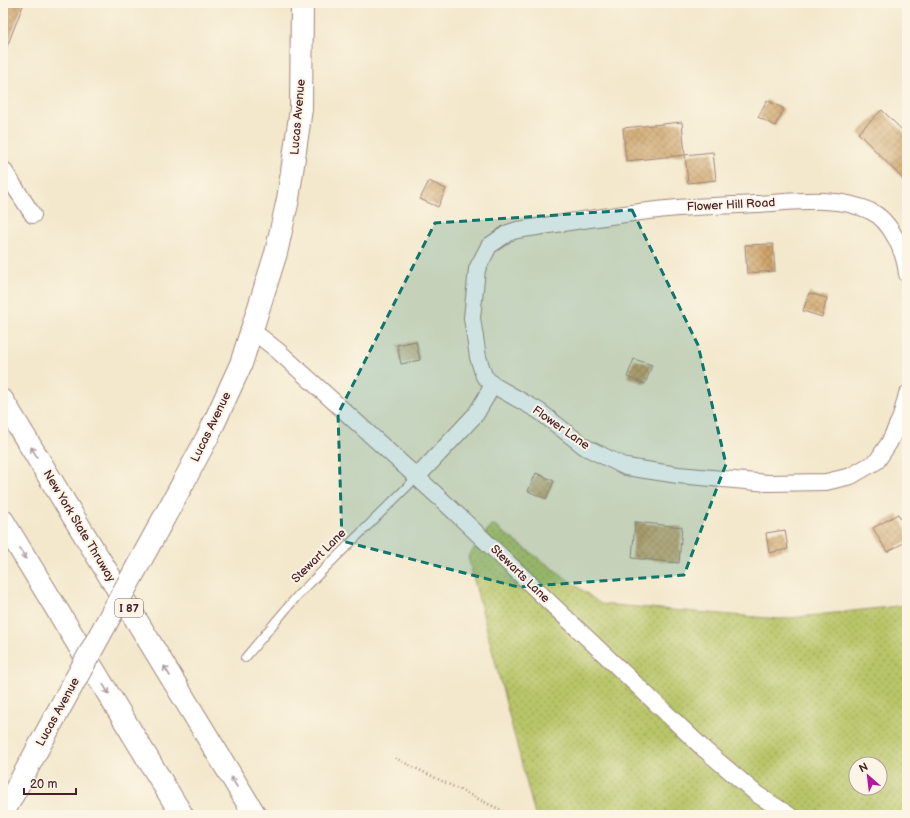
<svg xmlns="http://www.w3.org/2000/svg" width="910" height="818" viewBox="0 0 910 818" font-family="'Balsamiq Sans',sans-serif">
<style>
.grass{fill:url(#grass-dots);stroke:#817249;fill-rule:evenodd}
.building{fill:url(#building-cross-hatch)}
.lines{fill:none;stroke-linecap:round;stroke-linejoin:round}
.lane-casing{stroke:#9e847c;stroke-width:10}
.street-casing{stroke:#9e847c;stroke-width:18}
.secondary-casing{stroke:#9e847c;stroke-width:24}
.highway-casing{stroke:#9e847c;stroke-width:24}
.path{stroke:#9e847c;stroke-width:2.5;stroke-dasharray:1 3;stroke-linecap:butt}
.lane{stroke:#fff;stroke-width:8}
.street{stroke:#fff;stroke-width:16}
.secondary{stroke:#fff;stroke-width:22}
.highway{stroke:#fff;stroke-width:22}
.secondary-bridge-casing{stroke:#9e847c;stroke-width:24;stroke-linecap:butt}
.secondary-bridge{stroke:#fff;stroke-width:22}
.oneway{stroke:#ae9aa0}
.marked{fill:#0f766e;fill-opacity:0.2;stroke:#0f766e;stroke-width:3;stroke-dasharray:8 5;stroke-linejoin:round}
.labels{text-anchor:middle;dominant-baseline:central;stroke-width:4;stroke-linejoin:round;paint-order:stroke}
.shield{fill:#fcf5e5;stroke:#7f5f63;stroke-width:1}
.shield-label{font-size:11px;font-weight:bold;fill:#4a1f2b}
.street-label{font-size:12px;fill:#4a1f2b;stroke:#fcf5e5}
</style>
<defs>
<pattern id="grass-dots" width="8" height="8" patternUnits="userSpaceOnUse"><rect width="8" height="8" fill="#b8c567"/><path d="M2 2h.1M6 6h.1" fill="none" stroke="#989f55" stroke-width="1.8" stroke-linecap="round"/></pattern>
<pattern id="building-cross-hatch" width="8" height="8" patternUnits="userSpaceOnUse"><rect width="8" height="8" fill="#cea46a"/><path d="M0 0l8 8M0 8l8-8" fill="none" stroke="#a98557"/></pattern>
</defs>
<rect width="100%" height="100%" fill="#fcf5e5"/>
<filter id="ink" filterUnits="userSpaceOnUse"><feTurbulence type="fractalNoise" baseFrequency=".025" numOctaves="2"/><feDisplacementMap in="SourceGraphic" scale="8" xChannelSelector="R" yChannelSelector="G"/><feConvolveMatrix kernelMatrix="1 2 1 2 8 2 1 2 1" color-interpolation-filters="sRGB"/></filter>
<filter id="wash" filterUnits="userSpaceOnUse"><feTurbulence type="fractalNoise" baseFrequency=".012" numOctaves="4" result="noise"/><feDisplacementMap in="SourceGraphic" scale="16" xChannelSelector="R" yChannelSelector="G"/><feGaussianBlur stdDeviation="0.9" result="paint"/><feColorMatrix in="noise" values="0 0 0 0 0 0 0 0 0 0 0 0 0 0 0 0 0 1.4 0 .05"/><feComposite in="paint" operator="in"/></filter>
<g filter="url(#wash)">
<rect width="100%" height="100%" fill="#f3e8cc"/>
<path class="grass" d="M 492,524 L 601,604 L 780,619 L 907,605 L 907,815 L 535,815 L 468,557 ZM 856,764 L 880,764 L 880,788 L 856,788 Z"/>
<g id="blocks">
<g class="building">
<path d="M 3,3 L 24,3 L 6,49 L 3,48 Z"/>
<path d="M 767,100 L 784,109 L 775,126 L 758,117 Z"/>
<path d="M 882,110 L 907,135 L 907,178 L 905,181 L 858,133 Z"/>
<path d="M 682,122 L 685,155 L 713,152 L 716,180 L 688,183 L 685,155 L 626,161 L 623,128 Z"/>
<path d="M 429,181 L 446,189 L 438,207 L 420,199 Z"/>
<path d="M 773,244 L 775,271 L 747,273 L 745,245 Z"/>
<path d="M 809,293 L 827,298 L 822,317 L 803,311 Z"/>
<path d="M 416,341 L 420,360 L 401,364 L 397,345 Z"/>
<path d="M 634,359 L 652,365 L 645,384 L 627,377 Z"/>
<path d="M 536,473 L 554,481 L 546,499 L 528,491 Z"/>
<path d="M 898,514 L 907,531 L 907,541 L 887,552 L 873,528 Z"/>
<path d="M 635,522 L 682,527 L 679,563 L 632,558 Z"/>
<path d="M 785,530 L 788,549 L 769,553 L 766,533 Z"/>
</g>
</g>
</g>
<g filter="url(#ink)">
<use href="#blocks" fill-opacity="0" stroke="#9e847c" stroke-width="1"/>
<g class="lines">
<g class="lane-casing">
<path id="lane" d="M 245,658 L 298,595 L 417,477"/>
</g>
<g class="street-casing">
<g id="street">
<path d="M 3,169 L 33,215"/>
<path d="M 907,274 C 905,253 891,220 870,211 C 837,195 793,202 757,204 C 724,206 690,206 658,210 C 611,215 564,223 517,230 L 508,233 L 489,246 L 477,269 L 472,318 L 478,357 L 484,376 L 493,385 L 539,411 L 585,447 L 626,467 L 678,475 L 768,483 L 826,482 L 851,476 L 877,461 L 889,443 L 901,417 L 907,394"/>
<path d="M 253,331 L 277,350 L 442,500 L 705,750 L 758,795 L 789,815"/>
<path d="M 417,477 L 476,414 L 493,385"/>
</g>
</g>
<g class="secondary-casing">
<g id="secondary">
<path d="M 183,483 L 209,434 L 241,364 L 276,253 L 288,199 L 301,109 L 302,3"/>
<path d="M 3,813 L 56,715"/>
</g>
</g>
<g class="highway-casing">
<g id="highway">
<path d="M 3,401 L 255,815"/>
<path d="M 3,521 L 182,815"/>
</g>
</g>
<path class="path" d="M 395,758 L 511,815"/>
<use href="#lane" class="lane"/>
<use href="#street" class="street"/>
<use href="#secondary" class="secondary"/>
<use href="#highway" class="highway"/>
<g class="secondary-bridge-casing">
<path id="secondary-bridge" d="M 56,715 L 183,483"/>
</g>
<use href="#secondary-bridge" class="secondary-bridge"/>
</g>
<defs><path id="oneway-shaft" d="M-6 0H5M1.5-3L5.5 0L1.5 3" fill="none" stroke-width="1.6" stroke-linecap="round" stroke-linejoin="round"/></defs>
<g class="oneway">
<use href="#oneway-shaft" transform="translate(34 452) rotate(-121)"/>
<use href="#oneway-shaft" transform="translate(23 554) rotate(59)"/>
<use href="#oneway-shaft" transform="translate(167 671) rotate(-121)"/>
<use href="#oneway-shaft" transform="translate(106 689) rotate(59)"/>
<use href="#oneway-shaft" transform="translate(234 782) rotate(-121)"/>
</g>
</g>
<path class="marked" d="M 632,210 L 698,345 L 726,464 L 684,575 L 518,587 L 342,541 L 338,414 L 435,223 Z"/>
<g class="labels">
<rect class="shield" x="115" y="599" width="28" height="18" rx="3"/>
<g class="shield-label">
<text x="129" y="608">I 87</text>
</g>
<g class="street-label">
<text transform="translate(298 117) rotate(-85)">Lucas Avenue</text>
<text transform="translate(731 205) rotate(-3)">Flower Hill Road</text>
<text transform="translate(211 427) rotate(-64)">Lucas Avenue</text>
<text transform="translate(561 428) rotate(35)">Flower Lane</text>
<text transform="translate(79 526) rotate(59)">New York State Thruway</text>
<text transform="translate(319 556) rotate(-45)">Stewart Lane</text>
<text transform="translate(520 574) rotate(44)">Stewarts Lane</text>
<text transform="translate(58 712) rotate(-61)">Lucas Avenue</text>
</g>
</g>
<rect width="910" height="818" fill="none" stroke="#fcf5e5" stroke-width="16"/>
<g transform="translate(868 776) rotate(332)"><circle r="19" fill="#fcf5e5" stroke="#b59f9b"/>
<path d="M0-3L7 15L0 10L-7 15Z" fill="#b5179e"/>
<text y="-6" font-size="11" font-weight="bold" text-anchor="middle" fill="#4a1f2b">N</text>
</g>
<path d="M24 788v6h52v-6" fill="none" stroke="#4a1f2b" stroke-width="2"/>
<text x="30" y="788" font-size="12" fill="#4a1f2b" stroke="#fcf5e5" stroke-width="3" paint-order="stroke">20 m</text>
</svg>
